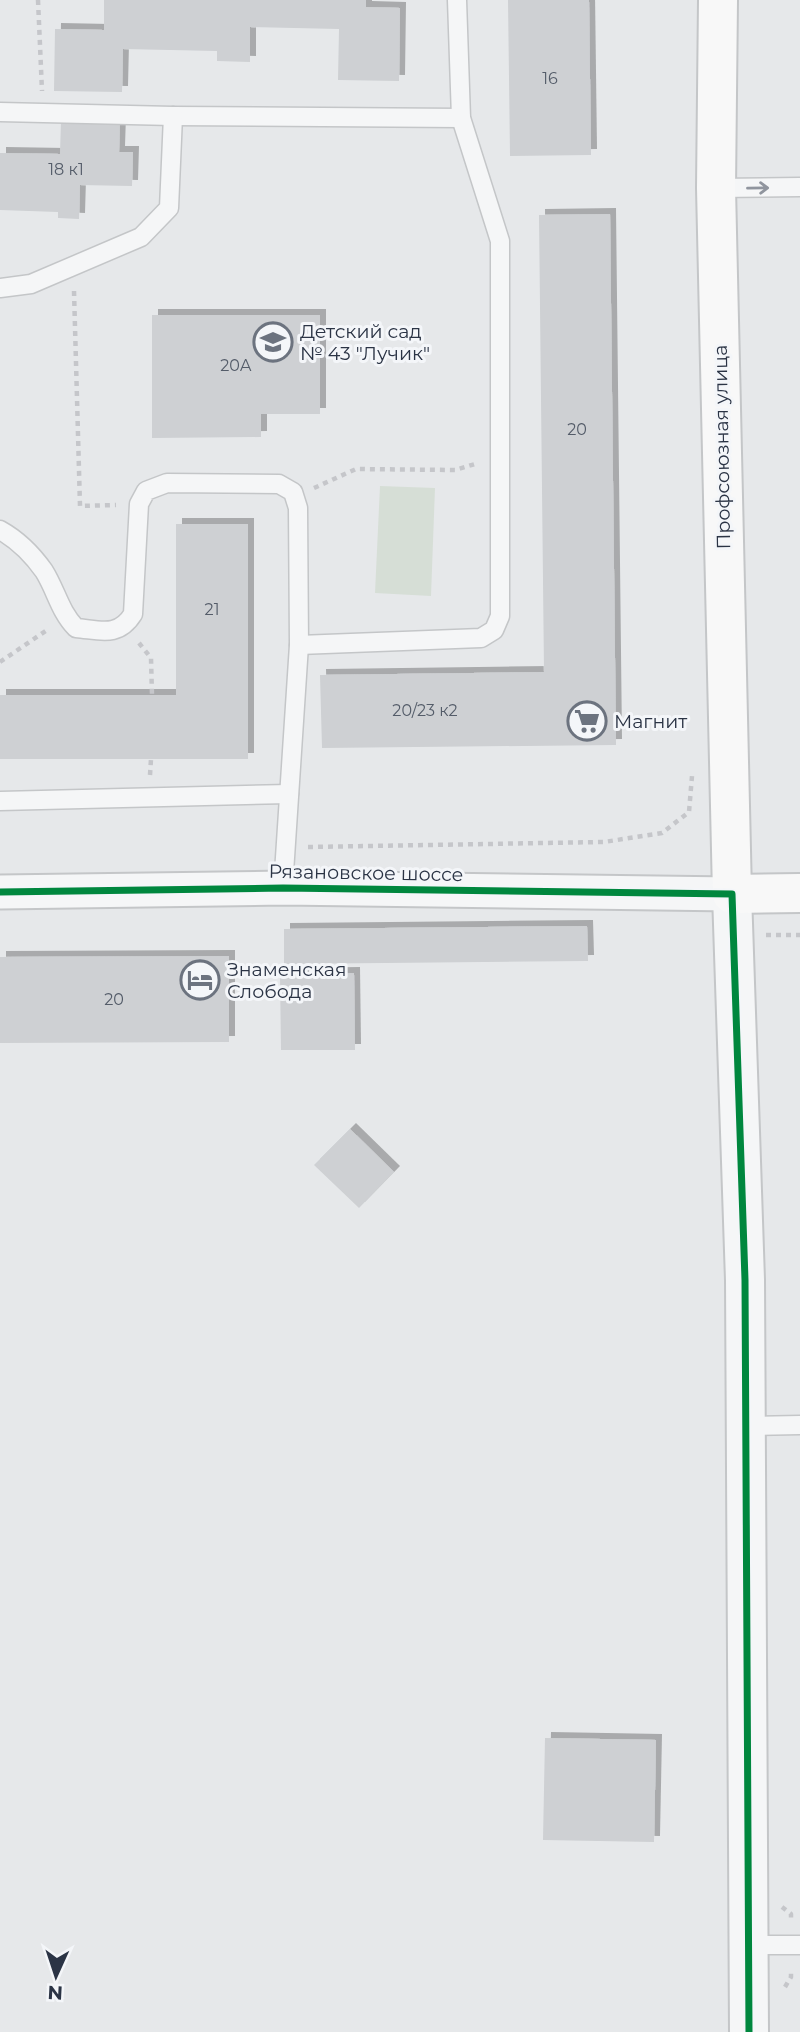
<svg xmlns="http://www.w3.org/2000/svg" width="800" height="2032" viewBox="0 0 800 2032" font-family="Montserrat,sans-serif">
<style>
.green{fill:#d6ded6}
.building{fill:#ced0d3;filter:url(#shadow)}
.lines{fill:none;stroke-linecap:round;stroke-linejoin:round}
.service-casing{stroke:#c4c6c8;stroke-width:21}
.minor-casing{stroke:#c4c6c8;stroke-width:37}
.tertiary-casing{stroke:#c4c6c8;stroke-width:42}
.secondary-casing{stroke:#c4c6c8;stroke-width:42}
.path{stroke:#c5c6ca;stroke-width:4.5;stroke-dasharray:5 5;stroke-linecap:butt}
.service{stroke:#f5f6f7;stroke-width:18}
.minor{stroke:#f5f6f7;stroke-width:33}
.tertiary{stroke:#f5f6f7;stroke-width:38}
.secondary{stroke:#f8f8f8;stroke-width:38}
.cycleway-casing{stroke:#f4f6f9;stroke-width:11}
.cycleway{stroke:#00873e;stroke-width:7}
.oneway{stroke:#90959e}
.labels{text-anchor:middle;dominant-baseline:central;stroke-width:6;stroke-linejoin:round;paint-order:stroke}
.number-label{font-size:16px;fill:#545c69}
.poi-label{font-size:19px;fill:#2b3445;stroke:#f4f6f9;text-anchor:start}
.street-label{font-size:19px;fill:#2b3445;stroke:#f4f6f9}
</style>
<defs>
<filter id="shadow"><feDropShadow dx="6" dy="-6" stdDeviation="0" flood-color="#0004"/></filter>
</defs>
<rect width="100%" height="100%" fill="#e6e8ea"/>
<path class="green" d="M 380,486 L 435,488 L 431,596 L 375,593 Z"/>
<g class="building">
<path d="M 104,0 L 366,0 L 366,7 L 400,8 L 399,81 L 338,80 L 339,29 L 250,27 L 250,62 L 217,61 L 217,51 L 123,49 L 122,92 L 54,91 L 55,29 L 104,30 Z"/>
<path d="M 508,0 L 589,0 L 591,155 L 510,156 Z"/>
<path d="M 61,120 L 120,121 L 119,152 L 133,152 L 132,186 L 80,185 L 79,219 L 58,218 L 58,212 L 0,210 L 0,153 L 60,154 Z"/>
<path d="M 610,214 L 616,745 L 322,748 L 320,675 L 544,672 L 539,215 Z"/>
<path d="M 152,315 L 320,315 L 320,414 L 261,414 L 261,437 L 152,438 Z"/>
<path d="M 176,524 L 248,524 L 248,759 L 0,759 L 0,695 L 176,695 Z"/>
<path d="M 587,926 L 588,961 L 284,964 L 284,929 Z"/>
<path d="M 229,956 L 229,1042 L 0,1043 L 0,957 Z"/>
<path d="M 354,973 L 355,1050 L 281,1050 L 280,974 Z"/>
<path d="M 350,1129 L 394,1172 L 359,1208 L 314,1165 Z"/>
<path d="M 545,1738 L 656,1740 L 654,1842 L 543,1840 Z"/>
</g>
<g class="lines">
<g class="service-casing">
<g id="service">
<path d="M 0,112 L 173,116 L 461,118"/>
<path d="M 716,188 L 800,187"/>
<path d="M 0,288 L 31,284 L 141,237 L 169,208 L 173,116"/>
<path d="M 0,530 C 18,540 32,554 44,571 C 56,590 60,612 76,628 C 100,630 118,638 133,614 L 139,504 L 146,491 L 167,483 L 279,484 L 293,492 L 298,508 L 299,645 L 283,888"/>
<path d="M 299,645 L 481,638 L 494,630 L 500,616 L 500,241 L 461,118 L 457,0"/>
<path d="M 0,801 L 289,794"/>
<path d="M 746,1426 L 800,1425"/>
<path d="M 748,1945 L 800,1945"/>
</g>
</g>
<g class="minor-casing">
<path id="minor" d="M 0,892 L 283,888 L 732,894"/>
</g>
<g class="tertiary-casing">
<path id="tertiary" d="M 732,894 L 745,1280 L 749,2032"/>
</g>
<g class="secondary-casing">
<path id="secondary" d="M 718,0 L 716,188 L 732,894 L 800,893"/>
</g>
<g class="path">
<path d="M 38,0 L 42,91"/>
<path d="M 74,291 L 80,506 L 116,505"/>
<path d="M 314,488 L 356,469 L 455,470 L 475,464"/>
<path d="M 139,643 L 151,658 L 152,695"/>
<path d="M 0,662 L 47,630"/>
<path d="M 150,775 L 151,759"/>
<path d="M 308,847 L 604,842 L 662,833 L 689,812 L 692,776"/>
<path d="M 766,935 L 800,935"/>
<path d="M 782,1907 L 791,1914 L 791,1922"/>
<path d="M 785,1987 L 791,1977 L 791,1969"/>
</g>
<use href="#service" class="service"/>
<use href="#minor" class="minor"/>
<use href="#tertiary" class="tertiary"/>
<use href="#secondary" class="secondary"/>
<g class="cycleway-casing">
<path id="cycleway" d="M 0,892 L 283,888 L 732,894 L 745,1280 L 749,2032"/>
</g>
<use href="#cycleway" class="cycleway"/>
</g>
<defs><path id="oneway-shaft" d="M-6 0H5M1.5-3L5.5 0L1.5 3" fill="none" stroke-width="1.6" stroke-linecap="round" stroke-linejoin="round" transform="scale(1.75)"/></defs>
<use class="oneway" href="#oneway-shaft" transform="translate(758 188) rotate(-1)"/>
<defs>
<g id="school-ring" transform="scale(2.0125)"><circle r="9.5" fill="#f4f6f9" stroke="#6c737f" stroke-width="1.5"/><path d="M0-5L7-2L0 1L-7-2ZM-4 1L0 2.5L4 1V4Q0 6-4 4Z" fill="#6c737f"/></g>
<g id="supermarket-ring" transform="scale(2.0125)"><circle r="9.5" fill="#f4f6f9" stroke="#6c737f" stroke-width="1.5"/><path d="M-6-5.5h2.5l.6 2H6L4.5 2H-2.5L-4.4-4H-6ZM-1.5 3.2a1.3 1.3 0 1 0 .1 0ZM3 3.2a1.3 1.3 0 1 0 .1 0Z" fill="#6c737f"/></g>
<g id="hotel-ring" transform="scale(2.0125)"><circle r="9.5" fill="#f4f6f9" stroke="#6c737f" stroke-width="1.5"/><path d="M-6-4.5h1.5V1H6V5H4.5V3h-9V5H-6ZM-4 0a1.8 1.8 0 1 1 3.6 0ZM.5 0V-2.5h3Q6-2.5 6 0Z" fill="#6c737f"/></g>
</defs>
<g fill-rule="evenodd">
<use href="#school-ring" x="273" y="342"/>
<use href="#supermarket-ring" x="587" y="721"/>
<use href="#hotel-ring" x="200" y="980"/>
</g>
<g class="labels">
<g class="number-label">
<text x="550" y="78">16</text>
<text x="66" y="169">18 к1</text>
<text x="236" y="365">20А</text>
<text x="577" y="429">20</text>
<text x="212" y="609">21</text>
<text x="425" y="710">20/23 к2</text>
<text x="114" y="999">20</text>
</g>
<g class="poi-label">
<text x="300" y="331">Детский сад<tspan x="300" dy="22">№ 43 "Лучик"</tspan></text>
<text x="614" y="721">Магнит</text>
<text x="227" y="969">Знаменская<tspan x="227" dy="22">Слобода</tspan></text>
</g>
<g class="street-label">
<text transform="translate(722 447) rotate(-91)">Профсоюзная улица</text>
<text transform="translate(366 873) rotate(1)">Рязановское шоссе</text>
</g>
</g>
<g transform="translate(56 1976) rotate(183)" stroke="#f4f6f9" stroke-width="5" paint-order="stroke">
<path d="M0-5L12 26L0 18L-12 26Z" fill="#2b3445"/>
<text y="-10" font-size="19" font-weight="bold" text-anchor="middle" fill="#2b3445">N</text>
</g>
</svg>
